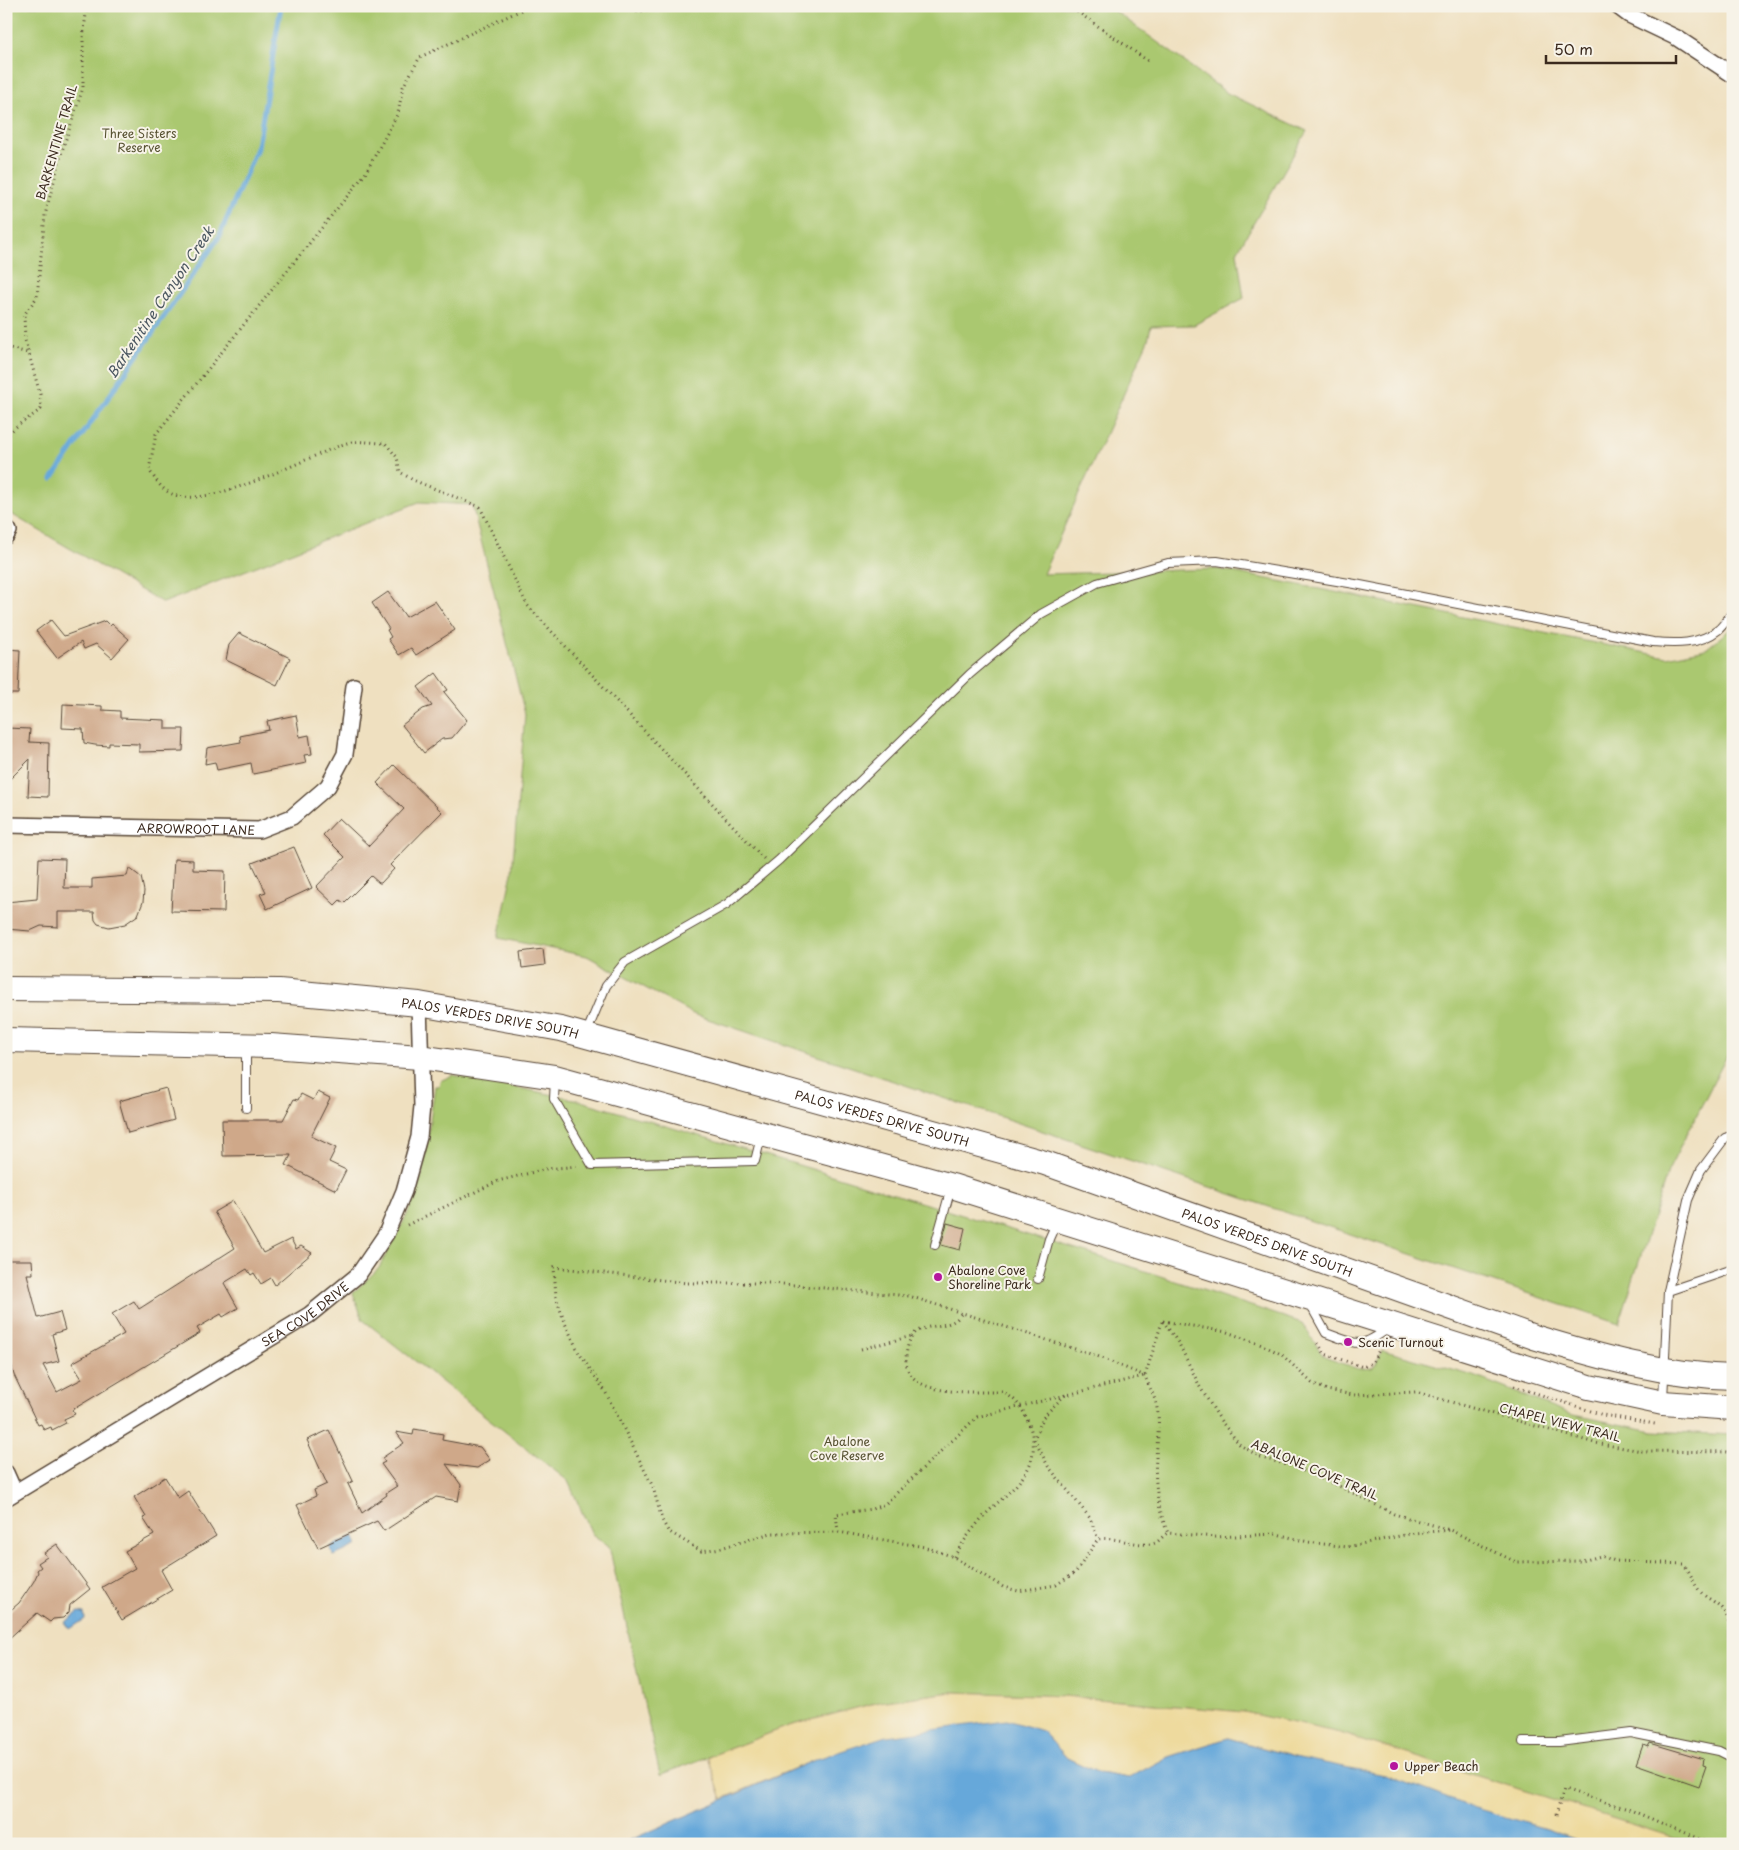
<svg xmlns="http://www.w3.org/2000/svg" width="1739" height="1850" viewBox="0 0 1739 1850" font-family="'Playpen Sans',sans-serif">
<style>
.green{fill:#aac86f;stroke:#727946}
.sand{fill:#eeda9e;stroke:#94825e}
.water{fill:#66a8da;stroke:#50697c}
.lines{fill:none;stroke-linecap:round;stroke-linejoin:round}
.stream{stroke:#66a8da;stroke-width:5}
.building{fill:#cfa889}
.service-casing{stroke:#564536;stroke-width:10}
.minor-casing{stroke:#564536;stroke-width:18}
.primary-casing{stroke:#564536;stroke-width:26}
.path{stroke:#564536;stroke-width:3;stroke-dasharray:1 4;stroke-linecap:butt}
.service{stroke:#fff;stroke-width:8}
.minor{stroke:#fff;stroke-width:15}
.primary{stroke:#fff;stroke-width:24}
.poi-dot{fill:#b5179e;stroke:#f7f3e8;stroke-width:2}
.labels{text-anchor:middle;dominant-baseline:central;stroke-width:4;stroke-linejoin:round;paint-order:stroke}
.park-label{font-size:12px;fill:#575232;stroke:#f7f3e8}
.street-label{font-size:12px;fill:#3b2a1e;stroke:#f7f3e8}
.poi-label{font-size:12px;fill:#3b2a1e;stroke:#f7f3e8;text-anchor:start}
.water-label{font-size:14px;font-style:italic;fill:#4a5660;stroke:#f7f3e8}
</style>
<rect width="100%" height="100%" fill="#f7f3e8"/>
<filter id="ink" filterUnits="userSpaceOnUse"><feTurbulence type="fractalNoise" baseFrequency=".02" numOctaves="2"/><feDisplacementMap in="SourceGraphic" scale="10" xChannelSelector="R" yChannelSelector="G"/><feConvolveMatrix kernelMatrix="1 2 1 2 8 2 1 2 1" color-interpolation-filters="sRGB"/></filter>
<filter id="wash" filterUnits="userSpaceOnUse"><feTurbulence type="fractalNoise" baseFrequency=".0096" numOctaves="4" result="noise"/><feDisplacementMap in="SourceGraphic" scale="20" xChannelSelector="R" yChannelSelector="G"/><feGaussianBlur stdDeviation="1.12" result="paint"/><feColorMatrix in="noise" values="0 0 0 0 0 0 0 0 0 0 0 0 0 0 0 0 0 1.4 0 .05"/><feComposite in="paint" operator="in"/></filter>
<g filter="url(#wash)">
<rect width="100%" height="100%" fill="#efe0c0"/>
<g class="green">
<path d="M 6,6 L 1108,6 L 1227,93 L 1307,131 L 1237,252 L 1244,298 L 1194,325 L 1151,326 L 1148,340 L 1043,574 L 1217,569 L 1667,657 L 1706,649 L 1733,627 L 1733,1044 L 1668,1171 L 1619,1324 L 693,1014 L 587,956 L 498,938 L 512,873 L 525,714 L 472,505 L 419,502 L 163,603 L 6,511 Z"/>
<path d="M 453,1075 L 574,1099 L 792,1163 L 1139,1269 L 1302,1323 L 1324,1357 L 1358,1369 L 1372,1368 L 1377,1364 L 1382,1350 L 1474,1376 L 1573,1415 L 1653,1431 L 1733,1435 L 1733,1844 L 1688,1842 L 1340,1733 L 1243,1712 L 1063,1696 L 952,1692 L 879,1702 L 789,1726 L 660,1775 L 609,1546 L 592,1534 L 568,1481 L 363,1320 L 353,1293 L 379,1268 L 408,1213 L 422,1175 L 435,1086 L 439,1086 L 440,1081 Z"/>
</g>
<path class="sand" d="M 952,1692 L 1063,1696 L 1243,1712 L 1340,1733 L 1688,1842 L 1703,1844 L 1588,1844 L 1546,1829 L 1228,1738 L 1168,1757 L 1129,1778 L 1099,1773 L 1067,1758 L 1042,1731 L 817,1759 L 722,1799 L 708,1757 L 789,1726 L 879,1702 Z"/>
<g class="water">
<path d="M 354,1536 L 358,1545 L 334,1556 L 330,1547 Z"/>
<path d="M 79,1612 L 84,1613 L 85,1619 L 70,1629 L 65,1622 Z"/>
<path d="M 1007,1720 L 1042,1731 L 1067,1758 L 1099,1773 L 1129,1778 L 1168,1757 L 1228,1738 L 1294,1757 L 1385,1775 L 1465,1805 L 1546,1829 L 1588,1844 L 621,1844 L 817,1759 L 887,1736 Z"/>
</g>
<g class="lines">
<path class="stream" d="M 52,479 L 219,237 L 258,146 L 281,6"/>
</g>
<g id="blocks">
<g class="building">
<path d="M 388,592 L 406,617 L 435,601 L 455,630 L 416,655 L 411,648 L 399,655 L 388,639 L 391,637 L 387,630 L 389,629 L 372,603 Z"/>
<path d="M 51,620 L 64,636 L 105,621 L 110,626 L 112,624 L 129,639 L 112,658 L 96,644 L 84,649 L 81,642 L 57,658 L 36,631 Z"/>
<path d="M 239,633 L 290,658 L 277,685 L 226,660 L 229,645 Z"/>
<path d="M 6,649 L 20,650 L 18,694 L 6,694 Z"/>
<path d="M 436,673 L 448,690 L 444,692 L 467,720 L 452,738 L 442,739 L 424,753 L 402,725 L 423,709 L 432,706 L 418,687 Z"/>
<path d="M 63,704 L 102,706 L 102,710 L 120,711 L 120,718 L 165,720 L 165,729 L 184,729 L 183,751 L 139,752 L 139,744 L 109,743 L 109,746 L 95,745 L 84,743 L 83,729 L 62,728 Z"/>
<path d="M 296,715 L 300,737 L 309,735 L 312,754 L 304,755 L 306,763 L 253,774 L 251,763 L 217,770 L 215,762 L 205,764 L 207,748 L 241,742 L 240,736 L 269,730 L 267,721 Z"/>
<path d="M 6,728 L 30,729 L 29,742 L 49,743 L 48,797 L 28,796 L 30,759 L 6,783 Z"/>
<path d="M 394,765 L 442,812 L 390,865 L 394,869 L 381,883 L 379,883 L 371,876 L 344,903 L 340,900 L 335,905 L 316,887 L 345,857 L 323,835 L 339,818 L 369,846 L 404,809 L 377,783 Z"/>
<path d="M 294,847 L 312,888 L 267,909 L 260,894 L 266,892 L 252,863 Z"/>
<path d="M 39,858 L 65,859 L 64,888 L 92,888 L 92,879 L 127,876 L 129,868 L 141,877 L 144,891 L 143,902 L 138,915 L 125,924 L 109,927 L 98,924 L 95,920 L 94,912 L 58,912 L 58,927 L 41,926 L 30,931 L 6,929 L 6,902 L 37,899 Z"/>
<path d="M 174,859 L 193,860 L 193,870 L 225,871 L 224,912 L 171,911 Z"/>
<path d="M 543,949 L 545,965 L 522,968 L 520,952 Z"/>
<path d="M 166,1088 L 174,1120 L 128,1133 L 119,1101 Z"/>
<path d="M 318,1092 L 330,1098 L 311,1136 L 336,1148 L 329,1162 L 346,1170 L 336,1190 L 286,1165 L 291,1155 L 223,1156 L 222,1120 L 283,1120 L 294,1099 L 298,1100 L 301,1094 L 313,1100 Z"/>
<path d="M 233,1201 L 263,1253 L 291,1239 L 296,1249 L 301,1246 L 312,1253 L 275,1285 L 271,1278 L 261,1284 L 254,1273 L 251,1275 L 247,1269 L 224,1283 L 238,1308 L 223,1317 L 221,1314 L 197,1328 L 200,1333 L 72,1410 L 75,1414 L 64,1419 L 66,1423 L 52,1430 L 51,1427 L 44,1430 L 41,1424 L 38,1425 L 14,1375 L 6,1344 L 6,1260 L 32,1260 L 33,1274 L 27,1274 L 38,1318 L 60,1312 L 65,1330 L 52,1334 L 59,1361 L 43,1365 L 57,1392 L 82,1379 L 72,1363 L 124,1334 L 112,1314 L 134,1301 L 139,1309 L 235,1248 L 214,1212 Z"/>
<path d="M 947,1223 L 965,1228 L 960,1250 L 941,1245 Z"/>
<path d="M 414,1429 L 443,1434 L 442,1440 L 480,1447 L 490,1460 L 477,1468 L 446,1464 L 461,1485 L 458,1501 L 436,1497 L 384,1531 L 377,1521 L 318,1548 L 297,1505 L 316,1496 L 314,1490 L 327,1484 L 307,1440 L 329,1430 L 353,1481 L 348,1484 L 362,1513 L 387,1495 L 386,1493 L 397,1486 L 381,1464 L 385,1462 L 382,1458 L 404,1443 L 396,1432 L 413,1435 Z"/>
<path d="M 165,1477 L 178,1498 L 188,1491 L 216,1536 L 161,1570 L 172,1590 L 122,1620 L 102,1587 L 135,1568 L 125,1551 L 154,1535 L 143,1518 L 146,1517 L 134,1497 Z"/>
<path d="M 57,1544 L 90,1589 L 70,1605 L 69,1612 L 63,1618 L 53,1619 L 50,1622 L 37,1613 L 6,1641 L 6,1614 L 19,1603 L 34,1581 L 38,1572 L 37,1570 L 41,1567 L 38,1563 L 47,1557 L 44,1553 Z"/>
<path d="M 1650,1743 L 1704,1759 L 1703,1765 L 1706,1766 L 1699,1786 L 1636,1764 L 1643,1745 L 1648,1747 Z"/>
</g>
</g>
</g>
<g filter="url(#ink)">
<use href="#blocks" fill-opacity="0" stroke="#564536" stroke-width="1"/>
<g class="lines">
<g class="service-casing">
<g id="service">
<path d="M 586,1034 L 606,986 L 625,962 L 727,904 L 779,860 L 970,674 L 1041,614 L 1097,583 L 1168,563 L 1217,561 L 1355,584 L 1653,642 C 1675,644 1699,645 1718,630 C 1723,626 1728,618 1733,612"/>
<path d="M 555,1079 L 554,1099 L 592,1165 L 755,1161 L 761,1137"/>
<path d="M 246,1108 L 246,1047"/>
<path d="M 935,1245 L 951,1188"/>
<path d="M 1038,1279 L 1049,1239 L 1057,1221"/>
<path d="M 1668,1291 L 1733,1269"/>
<path d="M 1311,1306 L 1326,1333 C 1360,1345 1359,1349 1389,1328"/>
<path d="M 1663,1400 L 1668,1291 L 1688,1200 L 1701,1170 L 1725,1138 L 1733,1135"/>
<path d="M 1523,1742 L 1559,1742 L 1631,1733 L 1719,1751 L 1733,1758"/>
</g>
</g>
<g class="minor-casing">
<g id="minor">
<path d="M 1617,6 L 1629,15 L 1677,38 L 1733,75"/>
<path d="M 6,536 L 9,531"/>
<path id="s1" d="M 6,825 L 259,830 L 292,817 L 328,786 L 345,754 L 354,686"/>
<path d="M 6,1473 L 14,1491"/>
<path id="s2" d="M 6,1498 L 309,1315 L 358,1275 L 386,1234 L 404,1191 L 419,1137 L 422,1106 L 419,1004"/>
</g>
</g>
<g class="primary-casing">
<g id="primary">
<path id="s3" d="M 6,989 L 279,991 L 419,1004 L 561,1029 L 1045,1163 L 1534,1337 C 1600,1357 1664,1375 1733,1377"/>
<path d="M 6,1040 L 271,1046 L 420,1057 L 555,1077 L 952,1186 L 1589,1387 L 1663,1403 L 1733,1408"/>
</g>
</g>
<g class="path">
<path d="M 530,6 L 420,57 L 403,87 L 398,113 L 365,174 L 156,434 L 149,470 C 156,480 161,489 172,494 C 208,511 308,456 347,443 C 357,440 373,443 385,443 L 397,457 L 400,472 L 413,480 L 480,507 L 527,605 L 764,859"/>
<path d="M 629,6 L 635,12 L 669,6"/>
<path d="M 1069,6 L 1151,63"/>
<path d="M 6,347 L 28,353"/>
<path d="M 6,438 C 15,424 28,420 41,409 L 40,394 L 25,340 L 24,315 L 37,297 L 45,215 L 62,151 L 83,88 L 83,38 L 87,6"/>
<path d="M 407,1225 L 498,1181 L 546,1169 L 579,1166"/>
<path d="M 1163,1321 L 1179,1344 L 1200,1387 L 1221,1421 L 1240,1445 L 1262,1458 L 1292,1466 L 1341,1487 L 1394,1514 L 1450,1530 L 1516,1562 L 1582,1561 L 1601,1556 L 1615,1561 L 1683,1564 C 1691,1572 1692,1581 1699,1590 C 1707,1601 1722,1601 1728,1620 C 1731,1630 1728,1640 1733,1650"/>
<path d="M 1163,1321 L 1227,1332 L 1262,1345 L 1281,1354 L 1312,1383 L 1327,1390 L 1353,1395 L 1416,1392 L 1595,1443 L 1642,1451 L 1733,1452"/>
<path d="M 1162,1322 L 1145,1376 C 1148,1385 1154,1394 1156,1404 C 1161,1422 1157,1440 1156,1458 C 1154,1482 1158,1511 1168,1533"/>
<path d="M 1318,1343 L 1325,1354 L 1363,1367 L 1372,1363 L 1379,1350"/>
<path d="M 861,1349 L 912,1336"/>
<path d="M 1145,1376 L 1097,1356 L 909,1296 L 772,1283 L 687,1283 L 554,1267 L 556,1297 L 564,1321 L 579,1353 L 605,1391 L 653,1487 L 662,1520 L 668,1531 L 701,1551 L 721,1548 L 771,1533 L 838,1532 L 925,1547 L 954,1557 L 1003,1587 L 1018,1591 L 1056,1585 L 1076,1572 L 1098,1539 C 1115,1536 1141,1548 1155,1543 C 1160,1541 1163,1535 1168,1533 L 1216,1537 L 1277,1534 L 1308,1542 L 1347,1547 L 1414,1533 L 1450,1530"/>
<path d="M 1514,1386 L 1603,1415 L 1655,1424"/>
<path d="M 1065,1395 L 1044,1416 L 1034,1439 L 1048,1466 L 1090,1518 L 1098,1539"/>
<path d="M 838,1532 L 836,1514 L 872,1509 L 885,1504 L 977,1417 L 1144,1376"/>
<path d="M 954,1557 C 962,1543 971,1531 981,1519 C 1009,1489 1046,1472 1029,1424 C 1023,1409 1017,1399 1002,1392 C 975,1391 907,1399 906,1360 C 906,1352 908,1340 914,1334 C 924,1324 942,1328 954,1321 C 957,1320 960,1315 962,1313"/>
<path d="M 1556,1815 L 1564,1789 L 1628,1809 L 1704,1841 L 1722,1844"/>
</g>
<use href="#service" class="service"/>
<use href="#minor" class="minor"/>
<use href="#primary" class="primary"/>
</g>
</g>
<g class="poi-dot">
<circle cx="938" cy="1277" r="5"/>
<circle cx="1348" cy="1342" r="5"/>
<circle cx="1394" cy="1766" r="5"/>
</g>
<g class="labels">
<g class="park-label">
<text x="139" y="133">Three Sisters<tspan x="139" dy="14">Reserve</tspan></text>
<text x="847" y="1441">Abalone<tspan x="847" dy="14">Cove Reserve</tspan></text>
</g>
<g class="street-label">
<text transform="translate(56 142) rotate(-74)">BARKENTINE TRAIL</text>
<text stroke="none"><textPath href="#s1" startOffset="190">ARROWROOT LANE</textPath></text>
<text stroke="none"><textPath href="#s3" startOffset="486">PALOS VERDES DRIVE SOUTH</textPath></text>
<text stroke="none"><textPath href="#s3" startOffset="891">PALOS VERDES DRIVE SOUTH</textPath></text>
<text stroke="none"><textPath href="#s3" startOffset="1296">PALOS VERDES DRIVE SOUTH</textPath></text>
<text stroke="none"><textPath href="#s2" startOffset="351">SEA COVE DRIVE</textPath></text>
<text transform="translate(1560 1422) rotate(14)">CHAPEL VIEW TRAIL</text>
<text transform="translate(1315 1469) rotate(23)">ABALONE COVE TRAIL</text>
</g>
<g class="poi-label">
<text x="948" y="1270">Abalone Cove<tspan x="948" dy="14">Shoreline Park</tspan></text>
<text x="1358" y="1342">Scenic Turnout</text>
<text x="1404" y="1766">Upper Beach</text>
</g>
<g class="water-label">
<text transform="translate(160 302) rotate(-56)">Barkenitine Canyon Creek</text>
</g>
</g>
<rect width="1739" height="1850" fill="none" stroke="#f7f3e8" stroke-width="25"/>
<path d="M1546 55v8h130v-8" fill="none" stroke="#3b2a1e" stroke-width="2.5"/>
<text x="1554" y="55" font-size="15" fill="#3b2a1e" stroke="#f7f3e8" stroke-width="4" paint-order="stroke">50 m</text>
</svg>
